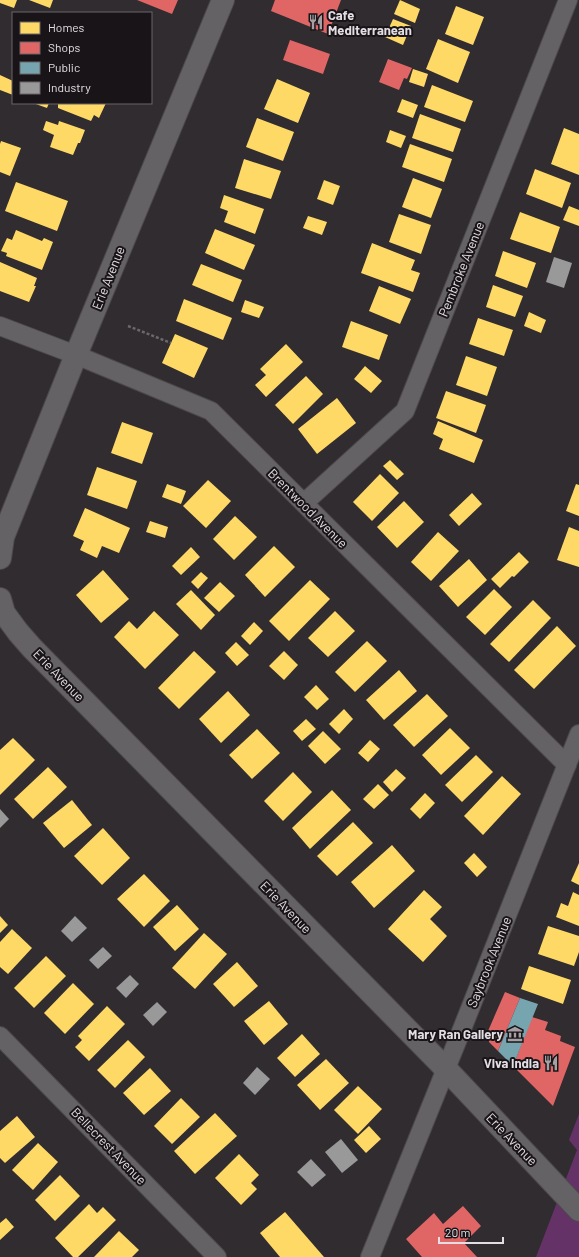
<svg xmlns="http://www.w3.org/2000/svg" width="579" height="1257" viewBox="0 0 579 1257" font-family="Barlow,sans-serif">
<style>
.green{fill:#643267}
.homes{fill:#ffd966}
.shops{fill:#e06666}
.public{fill:#76a5af}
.industry{fill:#999}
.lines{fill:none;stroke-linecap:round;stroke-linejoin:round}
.minor-casing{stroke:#4d494d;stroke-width:20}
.tertiary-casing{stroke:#4d494d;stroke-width:24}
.path{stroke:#6b686b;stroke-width:2.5;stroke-dasharray:3 2;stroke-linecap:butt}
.minor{stroke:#656265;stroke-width:18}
.tertiary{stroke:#656265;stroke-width:22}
.labels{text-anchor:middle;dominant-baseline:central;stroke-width:4;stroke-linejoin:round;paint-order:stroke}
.poi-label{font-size:13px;font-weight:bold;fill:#e3dee3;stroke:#181418;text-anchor:end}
.street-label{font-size:13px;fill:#e3dee3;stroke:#181418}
</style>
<rect width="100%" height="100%" fill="#302c30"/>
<path class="green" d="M 579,1114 L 579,1257 L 536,1257 L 577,1150 L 569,1140 Z"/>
<g class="homes">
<path d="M 0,0 L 17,0 L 14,8 L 0,3 Z"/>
<path d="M 29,0 L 53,0 L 50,8 Z"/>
<path d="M 400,0 L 420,9 L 415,23 L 394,14 Z"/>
<path d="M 456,6 L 484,17 L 473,45 L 445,34 Z"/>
<path d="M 393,19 L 411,26 L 403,45 L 385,37 Z"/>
<path d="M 438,39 L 470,52 L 458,83 L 426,69 Z"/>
<path d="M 413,69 L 428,74 L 424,87 L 409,82 Z"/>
<path d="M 0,75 L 13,81 L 13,95 L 0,90 Z"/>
<path d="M 277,79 L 310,93 L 298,123 L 264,109 Z"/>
<path d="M 432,85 L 473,101 L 465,122 L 424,107 Z"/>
<path d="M 402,99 L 418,105 L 413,118 L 397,112 Z"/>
<path d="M 33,103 L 49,103 L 47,108 Z"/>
<path d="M 58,103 L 106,103 L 99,118 L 94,115 L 91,121 L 58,108 Z"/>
<path d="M 420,114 L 461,129 L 453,152 L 412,138 Z"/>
<path d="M 257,118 L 294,132 L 283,161 L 246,147 Z"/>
<path d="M 46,121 L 58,125 L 59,121 L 85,130 L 80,143 L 78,143 L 73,155 L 50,147 L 54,135 L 43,130 Z"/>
<path d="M 564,128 L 579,134 L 579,175 L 551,164 Z"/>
<path d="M 390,130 L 406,136 L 401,148 L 386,142 Z"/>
<path d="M 1,141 L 21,148 L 10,176 L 0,172 L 0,144 Z"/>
<path d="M 410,144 L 452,159 L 444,182 L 402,167 Z"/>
<path d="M 244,159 L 281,171 L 271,199 L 235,188 Z"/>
<path d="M 535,169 L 571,183 L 562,208 L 526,194 Z"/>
<path d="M 413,178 L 442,189 L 431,218 L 402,207 Z"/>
<path d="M 324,180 L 340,186 L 333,205 L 317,199 Z"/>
<path d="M 16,182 L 68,201 L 57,231 L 5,211 Z"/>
<path d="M 224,195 L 264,209 L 255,234 L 224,222 L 228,211 L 220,208 Z"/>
<path d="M 569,206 L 579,210 L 579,226 L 563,220 Z"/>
<path d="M 520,212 L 560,227 L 551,253 L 510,239 Z"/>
<path d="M 399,214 L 431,225 L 421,254 L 389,242 Z"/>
<path d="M 308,216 L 327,222 L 322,235 L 303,228 Z"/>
<path d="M 215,229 L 255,245 L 244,270 L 205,253 Z"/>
<path d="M 16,230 L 42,241 L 44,238 L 53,242 L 42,270 L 6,256 L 7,253 L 1,251 L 7,238 L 12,240 Z"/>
<path d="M 372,243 L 415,260 L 411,270 L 420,273 L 413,292 L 361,273 Z"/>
<path d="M 503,251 L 536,263 L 527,288 L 495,276 Z"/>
<path d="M 0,262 L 37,278 L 34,286 L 36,286 L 29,302 L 0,291 Z"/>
<path d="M 201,264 L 242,280 L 233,302 L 192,285 Z"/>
<path d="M 493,285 L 523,296 L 515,317 L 486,307 Z"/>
<path d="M 379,286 L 411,299 L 400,324 L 369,311 Z"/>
<path d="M 184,299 L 232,318 L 223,340 L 176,321 Z"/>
<path d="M 245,300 L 264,307 L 259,318 L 241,312 Z"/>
<path d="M 529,312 L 546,320 L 541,333 L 524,326 Z"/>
<path d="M 478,318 L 513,330 L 504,356 L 469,344 Z"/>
<path d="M 351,321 L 388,335 L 379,360 L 342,347 Z"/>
<path d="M 175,334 L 208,348 L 194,378 L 162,363 Z"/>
<path d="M 286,344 L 303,362 L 266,397 L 255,385 L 266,375 L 260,369 Z"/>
<path d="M 466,356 L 497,367 L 487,396 L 456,385 Z"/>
<path d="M 365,366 L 382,381 L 371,393 L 354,379 Z"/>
<path d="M 306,376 L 323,394 L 293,424 L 275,405 Z"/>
<path d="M 446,391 L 486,405 L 476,433 L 436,418 Z"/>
<path d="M 337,398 L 356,423 L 317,454 L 298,429 Z"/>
<path d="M 438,421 L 483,440 L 474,463 L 439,449 L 443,439 L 433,434 Z"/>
<path d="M 122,422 L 153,433 L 142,464 L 111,453 Z"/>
<path d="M 390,460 L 404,474 L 397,480 L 383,466 Z"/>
<path d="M 97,467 L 137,481 L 127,509 L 87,495 Z"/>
<path d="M 380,474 L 399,493 L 372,521 L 353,502 Z"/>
<path d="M 208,480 L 231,501 L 206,528 L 183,506 Z"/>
<path d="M 167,484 L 186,491 L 181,504 L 162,497 Z"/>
<path d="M 576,484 L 579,485 L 579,516 L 566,511 Z"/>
<path d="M 472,493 L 482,504 L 459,526 L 449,515 Z"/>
<path d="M 404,501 L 424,522 L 397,548 L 377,527 Z"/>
<path d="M 85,508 L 130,528 L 119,553 L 102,546 L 97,558 L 80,550 L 84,541 L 73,536 Z"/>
<path d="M 235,516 L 257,537 L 234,560 L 213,539 Z"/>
<path d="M 150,521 L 168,527 L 165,538 L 146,532 Z"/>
<path d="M 569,527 L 579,531 L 579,567 L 557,560 Z"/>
<path d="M 438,532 L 459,551 L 431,581 L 411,562 Z"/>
<path d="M 274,546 L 295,567 L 265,597 L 245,575 Z"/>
<path d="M 191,547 L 200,557 L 181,575 L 172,566 Z"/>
<path d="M 519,552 L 529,562 L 514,577 L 512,576 L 500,588 L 491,579 Z"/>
<path d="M 469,559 L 487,580 L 458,607 L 439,586 Z"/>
<path d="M 103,570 L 129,599 L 101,623 L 76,595 Z"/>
<path d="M 201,572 L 208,578 L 198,589 L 191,582 Z"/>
<path d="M 310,580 L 330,599 L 289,641 L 269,621 Z"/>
<path d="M 220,582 L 235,596 L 219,612 L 204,598 Z"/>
<path d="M 494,589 L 512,607 L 485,635 L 466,617 Z"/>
<path d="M 191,590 L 215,615 L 201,630 L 176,604 Z"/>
<path d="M 533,600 L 551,618 L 509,662 L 490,644 Z"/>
<path d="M 154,611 L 179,635 L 145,669 L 114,637 L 129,621 L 137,629 Z"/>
<path d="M 335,611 L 355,631 L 328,657 L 308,638 Z"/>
<path d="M 254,622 L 263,631 L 250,645 L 241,636 Z"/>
<path d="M 557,626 L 576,646 L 534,689 L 514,670 Z"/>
<path d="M 367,641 L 387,661 L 355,692 L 335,672 Z"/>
<path d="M 236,642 L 249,655 L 237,666 L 225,653 Z"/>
<path d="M 194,651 L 216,672 L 179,709 L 158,688 Z"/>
<path d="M 284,651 L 298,665 L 284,680 L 269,666 Z"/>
<path d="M 399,670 L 417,691 L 384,720 L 366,700 Z"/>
<path d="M 316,685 L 329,699 L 317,710 L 304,697 Z"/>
<path d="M 228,691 L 250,715 L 221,743 L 199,719 Z"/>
<path d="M 427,694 L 448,716 L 414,747 L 393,725 Z"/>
<path d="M 344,709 L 353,719 L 339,734 L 329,724 Z"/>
<path d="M 306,719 L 316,729 L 302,741 L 293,731 Z"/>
<path d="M 450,728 L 470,748 L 441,775 L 422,755 Z"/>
<path d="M 257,729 L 280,753 L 252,779 L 229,755 Z"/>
<path d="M 323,731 L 341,749 L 325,764 L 308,746 Z"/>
<path d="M 13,738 L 35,760 L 0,795 L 0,750 Z"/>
<path d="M 370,740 L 380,749 L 368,762 L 358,753 Z"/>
<path d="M 476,755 L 493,772 L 462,802 L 445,785 Z"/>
<path d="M 48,767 L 67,787 L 33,819 L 14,799 Z"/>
<path d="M 396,769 L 406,778 L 392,792 L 383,782 Z"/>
<path d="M 293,772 L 312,792 L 283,821 L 264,801 Z"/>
<path d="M 502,776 L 521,794 L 483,835 L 464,816 Z"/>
<path d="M 378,784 L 389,795 L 374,809 L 363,799 Z"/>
<path d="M 332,790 L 351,810 L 310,849 L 292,828 Z"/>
<path d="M 425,793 L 435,803 L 420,819 L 410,809 Z"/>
<path d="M 72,800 L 92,825 L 64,848 L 43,823 Z"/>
<path d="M 353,822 L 373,843 L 337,876 L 317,856 Z"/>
<path d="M 103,828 L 130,858 L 102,885 L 74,856 Z"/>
<path d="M 392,845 L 415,871 L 374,908 L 351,882 Z"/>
<path d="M 474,853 L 487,867 L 477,877 L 464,863 Z"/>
<path d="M 579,863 L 579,885 L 571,881 Z"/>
<path d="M 144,874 L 170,901 L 144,927 L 117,899 Z"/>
<path d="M 424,890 L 442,907 L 430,919 L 447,936 L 423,962 L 388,929 Z"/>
<path d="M 573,892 L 579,895 L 579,926 L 556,917 L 561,903 L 568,906 Z"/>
<path d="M 177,905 L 199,929 L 175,951 L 153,927 Z"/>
<path d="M 0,916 L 8,925 L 0,933 Z"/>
<path d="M 548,926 L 579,936 L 579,952 L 574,966 L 538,954 Z"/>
<path d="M 12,929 L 32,948 L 8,974 L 0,967 L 0,942 Z"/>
<path d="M 204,933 L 227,954 L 195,989 L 172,968 Z"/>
<path d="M 46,956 L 66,976 L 34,1008 L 14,988 Z"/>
<path d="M 237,962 L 258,986 L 234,1007 L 213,984 Z"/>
<path d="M 529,966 L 571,980 L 563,1004 L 521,989 Z"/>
<path d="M 73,983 L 94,1004 L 65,1034 L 44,1013 Z"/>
<path d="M 269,1001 L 288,1024 L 264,1045 L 244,1021 Z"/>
<path d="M 107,1006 L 125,1024 L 89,1061 L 75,1047 L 82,1040 L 78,1036 Z"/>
<path d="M 302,1034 L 320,1054 L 295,1077 L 277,1058 Z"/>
<path d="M 128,1040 L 145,1057 L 115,1088 L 97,1070 Z"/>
<path d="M 326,1059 L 349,1083 L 320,1110 L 297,1085 Z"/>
<path d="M 150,1068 L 171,1091 L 144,1115 L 123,1093 Z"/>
<path d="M 358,1086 L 382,1109 L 358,1134 L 334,1110 Z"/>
<path d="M 181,1098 L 200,1117 L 172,1144 L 154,1126 Z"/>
<path d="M 215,1113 L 237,1136 L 195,1174 L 174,1151 Z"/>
<path d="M 17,1116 L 35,1137 L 5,1163 L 0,1158 L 0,1131 Z"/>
<path d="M 369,1126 L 381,1139 L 366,1153 L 354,1140 Z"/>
<path d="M 38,1143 L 58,1162 L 33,1190 L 12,1170 Z"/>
<path d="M 239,1154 L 259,1175 L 251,1183 L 257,1189 L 241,1205 L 215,1178 Z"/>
<path d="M 60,1175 L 80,1196 L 55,1221 L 35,1200 Z"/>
<path d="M 89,1204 L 97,1213 L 103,1207 L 116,1220 L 78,1257 L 73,1257 L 55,1238 Z"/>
<path d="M 285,1212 L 324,1257 L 280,1257 L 260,1233 Z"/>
<path d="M 6,1218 L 14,1227 L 0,1240 L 0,1223 Z"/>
<path d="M 119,1231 L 139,1250 L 132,1257 L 94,1257 Z"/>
</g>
<g class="shops">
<path d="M 137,0 L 178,0 L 172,14 Z"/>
<path d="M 275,0 L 341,0 L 328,34 L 271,11 Z"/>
<path d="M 290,40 L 330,54 L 323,74 L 283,60 Z"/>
<path d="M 388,59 L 412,68 L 407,79 L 404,78 L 399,90 L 379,82 Z"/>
<path d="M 505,992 L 520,998 L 498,1051 L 489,1042 L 488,1031 Z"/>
<path d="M 532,1017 L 548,1022 L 545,1030 L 561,1036 L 560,1041 L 575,1047 L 553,1106 L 513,1066 Z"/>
<path d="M 463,1206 L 481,1226 L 464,1243 L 477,1257 L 422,1257 L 406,1239 L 434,1213 L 443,1224 Z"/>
</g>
<path class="public" d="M 520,998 L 538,1004 L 513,1066 L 498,1051 Z"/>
<g class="industry">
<path d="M 554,257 L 572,263 L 564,288 L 546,282 Z"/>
<path d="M 0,809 L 9,819 L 0,828 Z"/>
<path d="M 75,916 L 87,928 L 72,942 L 61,931 Z"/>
<path d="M 103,947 L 112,956 L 98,969 L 89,960 Z"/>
<path d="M 130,975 L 139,984 L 126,998 L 116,988 Z"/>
<path d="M 157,1002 L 167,1012 L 153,1026 L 143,1015 Z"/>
<path d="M 257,1067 L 270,1079 L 255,1095 L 243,1083 Z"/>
<path d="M 341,1139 L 358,1160 L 342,1173 L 325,1152 Z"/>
<path d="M 311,1159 L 326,1175 L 312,1187 L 297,1172 Z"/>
</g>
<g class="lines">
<g class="minor-casing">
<g id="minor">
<path d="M 0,326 L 76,355 L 211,411 L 567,765"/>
<path d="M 304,503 L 405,411 L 568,0"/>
<path d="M 0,1036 L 217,1257"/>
<path d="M 370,1257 L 460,1034 L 579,734"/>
</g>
</g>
<g class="tertiary-casing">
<g id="tertiary">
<path d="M 0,558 L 3,537 L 76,355 L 223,0"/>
<path d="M 0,599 L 4,613 L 18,632 L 32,648 L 446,1069 L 579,1210"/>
</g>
</g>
<path class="path" d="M 128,326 L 171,343"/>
<use href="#minor" class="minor"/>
<use href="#tertiary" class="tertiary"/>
</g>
<defs>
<g id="restaurant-bare" transform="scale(1.2)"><path d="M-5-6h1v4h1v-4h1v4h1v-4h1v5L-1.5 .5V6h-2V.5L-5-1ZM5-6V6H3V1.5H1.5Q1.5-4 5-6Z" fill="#a4a0a4" stroke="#181418" stroke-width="2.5" paint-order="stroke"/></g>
<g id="museum-bare" transform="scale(1.2)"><path d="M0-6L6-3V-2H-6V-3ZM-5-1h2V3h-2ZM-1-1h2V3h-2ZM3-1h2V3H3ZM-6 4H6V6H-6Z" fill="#a4a0a4" stroke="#181418" stroke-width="2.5" paint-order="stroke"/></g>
</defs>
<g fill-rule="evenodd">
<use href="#restaurant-bare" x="316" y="22"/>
<use href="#museum-bare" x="515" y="1034"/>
<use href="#restaurant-bare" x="551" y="1063"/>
</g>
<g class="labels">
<g class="poi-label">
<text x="328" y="15" text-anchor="start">Cafe<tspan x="328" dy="15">Mediterranean</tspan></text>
<text x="503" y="1034">Mary Ran Gallery</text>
<text x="539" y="1063">Viva India</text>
</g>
<g class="street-label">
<text transform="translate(461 269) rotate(-68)">Pembroke Avenue</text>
<text transform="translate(108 278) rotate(-68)">Erie Avenue</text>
<text transform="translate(308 508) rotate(45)">Brentwood Avenue</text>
<text transform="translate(59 675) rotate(46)">Erie Avenue</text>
<text transform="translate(286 907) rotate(46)">Erie Avenue</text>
<text transform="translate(489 962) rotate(-68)">Saybrook Avenue</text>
<text transform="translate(512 1139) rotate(46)">Erie Avenue</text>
<text transform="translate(109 1146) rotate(46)">Bellecrest Avenue</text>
</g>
</g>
<rect x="12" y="12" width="140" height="92" fill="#181418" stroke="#696569"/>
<rect x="20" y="22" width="20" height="12" fill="#ffd966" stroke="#696569"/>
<text x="48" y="32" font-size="12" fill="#e3dee3">Homes</text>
<rect x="20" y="42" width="20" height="12" fill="#e06666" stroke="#696569"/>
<text x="48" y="52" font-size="12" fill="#e3dee3">Shops</text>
<rect x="20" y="62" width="20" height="12" fill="#76a5af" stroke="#696569"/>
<text x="48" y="72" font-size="12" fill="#e3dee3">Public</text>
<rect x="20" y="82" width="20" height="12" fill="#999999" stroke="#696569"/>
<text x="48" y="92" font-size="12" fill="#e3dee3">Industry</text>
<path d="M439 1237v6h64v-6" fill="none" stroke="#e3dee3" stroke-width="2"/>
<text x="445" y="1237" font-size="12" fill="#e3dee3" stroke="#181418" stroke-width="3" paint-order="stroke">20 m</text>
</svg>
